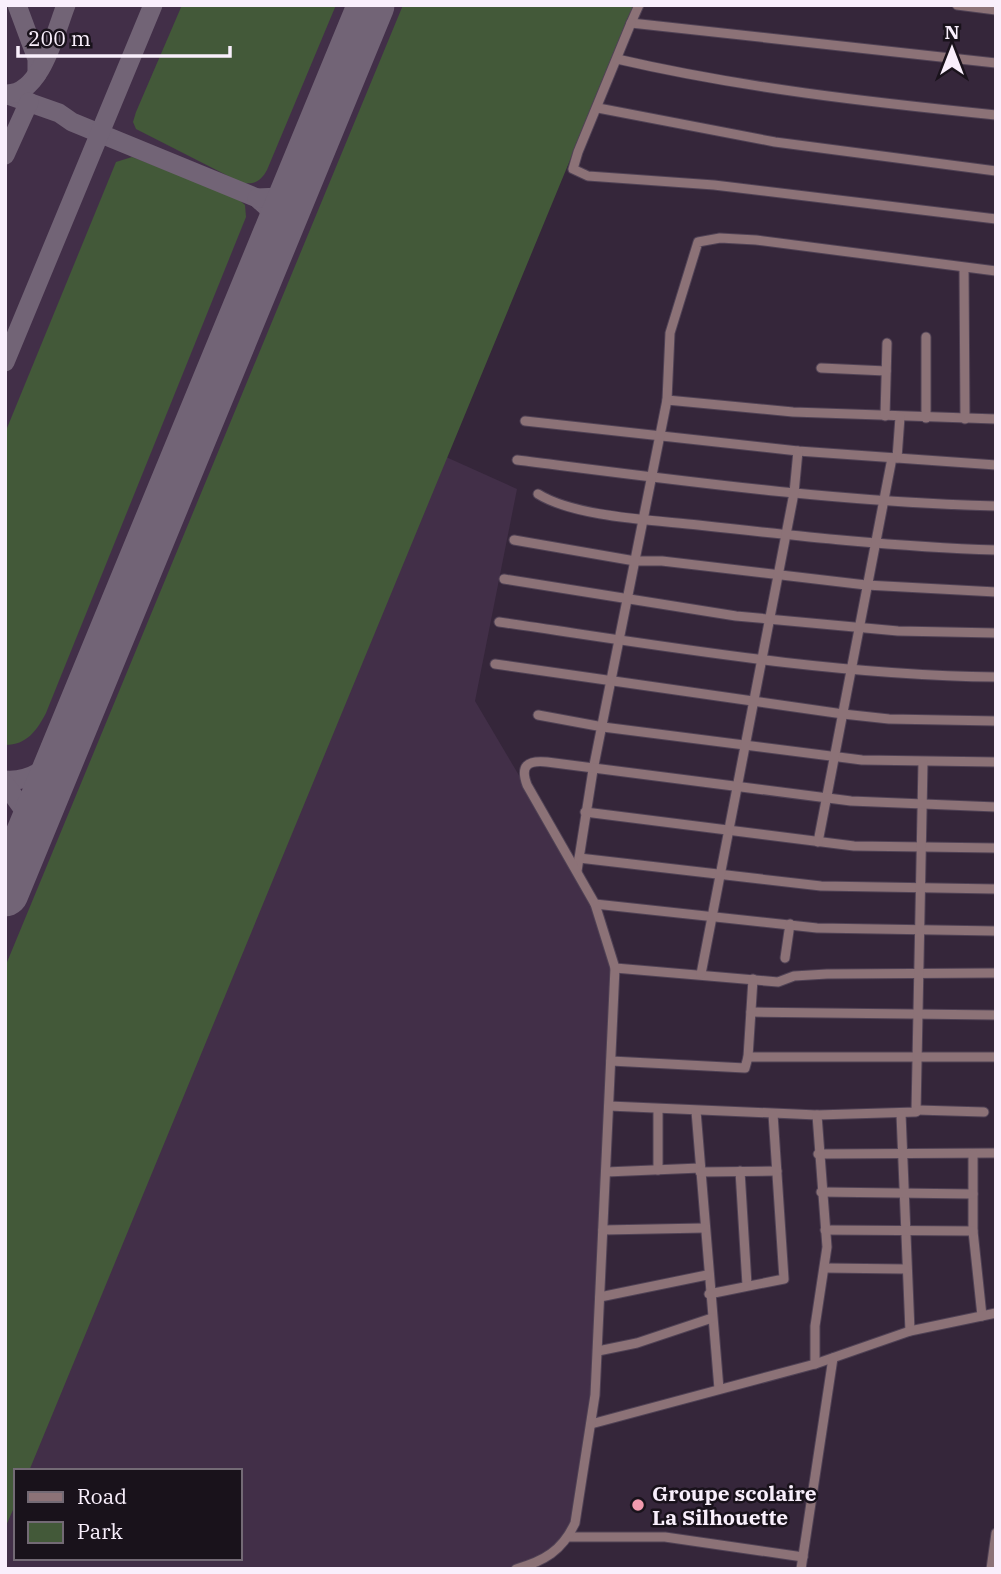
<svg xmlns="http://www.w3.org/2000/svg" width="1001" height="1574" viewBox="0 0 1001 1574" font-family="'IBM Plex Serif',serif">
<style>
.built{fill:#422f48;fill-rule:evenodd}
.green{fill:#435939}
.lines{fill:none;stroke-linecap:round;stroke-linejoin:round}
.taxiway{stroke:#726476;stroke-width:19}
.runway{stroke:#726476;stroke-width:47}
.minor-casing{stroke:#504255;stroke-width:11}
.minor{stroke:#8c7277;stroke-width:9}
.poi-dot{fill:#f29aae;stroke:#19121b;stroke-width:2.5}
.labels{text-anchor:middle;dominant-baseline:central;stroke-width:5;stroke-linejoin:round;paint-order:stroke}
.poi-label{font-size:21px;font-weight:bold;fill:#f9effc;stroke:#19121b;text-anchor:start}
</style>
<rect width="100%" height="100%" fill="#35263a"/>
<path class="built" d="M 5,5 L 634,5 L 446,457 L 517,489 L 475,701 L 595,904 L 611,948 L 598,1351 L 575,1523 L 557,1550 L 516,1569 L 5,1569 ZM 16,1471 L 240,1471 L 240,1558 L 16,1558 Z"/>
<g class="green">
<path d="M 182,5 L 336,5 L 267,170 C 261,181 253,186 240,182 L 136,129 L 133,122 L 136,112 Z"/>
<path d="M 403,5 L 634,5 L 29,1471 L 16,1471 L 16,1503 L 5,1528 L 5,967 Z"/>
<path d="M 132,157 L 235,196 L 245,205 L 246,217 L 46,713 C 37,730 27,745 5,745 L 5,433 L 116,162 Z"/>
</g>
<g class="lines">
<g class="taxiway">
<path d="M 17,5 L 37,59 L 37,74"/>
<path d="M 5,94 L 59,113 L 72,122 L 257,198 L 268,208 L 276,236"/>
<path d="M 7,94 C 41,94 55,33 66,5"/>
<path d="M 5,155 L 29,102"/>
<path d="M 257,198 L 281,197 L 298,182"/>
<path d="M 5,362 L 153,5"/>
<path d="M 5,780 C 32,782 47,768 64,750"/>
<path d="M 5,784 L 23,809 L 25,844"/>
</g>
<path class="runway" d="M 5,893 L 371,5"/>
<g class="minor-casing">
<g id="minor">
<path d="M 639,5 L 631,23 L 996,63"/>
<path d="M 957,5 L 996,10"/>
<path d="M 631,23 L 578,152 L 573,169 L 588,176 L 714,185 L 996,219"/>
<path d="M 617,59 C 742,88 868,102 996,115"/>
<path d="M 598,108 L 775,142 L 996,171"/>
<path d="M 964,268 L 965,419"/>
<path d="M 926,337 L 926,418"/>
<path d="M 821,368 L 886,371"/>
<path d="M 667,400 L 793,412 L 996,419"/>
<path d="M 885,416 L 887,343"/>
<path d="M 525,421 L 798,451 L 996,465"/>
<path d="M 897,458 L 900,417"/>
<path d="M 517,460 C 676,480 835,502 996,506"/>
<path d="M 538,494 C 575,517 653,520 698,525 C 797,536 896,547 996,550"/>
<path d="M 514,540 L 635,561 L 662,561 L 866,585 L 996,592"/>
<path d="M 504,579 L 736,616 L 898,631 L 996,633"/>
<path d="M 499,622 C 664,646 829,675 996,677"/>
<path d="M 495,664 L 843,714 L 889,719 L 996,721"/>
<path d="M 538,715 L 603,727 L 862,760 L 996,762"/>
<path d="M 585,812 L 854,846 L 996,848"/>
<path d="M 818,842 L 892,458"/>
<path d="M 579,858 L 821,886 L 996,889"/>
<path d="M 577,871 L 593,770 L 667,400 L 670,333 L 698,242 L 720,238 L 756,240 L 996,271"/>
<path d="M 595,904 L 817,928 L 996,931"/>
<path d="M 785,958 L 790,924"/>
<path d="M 615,968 L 778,982 L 794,976 L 827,974 L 996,973"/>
<path d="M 701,974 L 794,493 L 798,451"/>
<path d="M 751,1012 L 996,1015"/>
<path d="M 748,1057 L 996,1057"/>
<path d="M 611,1061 L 745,1068 L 748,1057 L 753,979"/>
<path d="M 609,1106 L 817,1115 L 916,1112 L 923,762"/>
<path d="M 658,1109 L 658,1170"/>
<path d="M 917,1110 L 984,1112"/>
<path d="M 696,1111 L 719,1389"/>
<path d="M 901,1114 L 910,1331"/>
<path d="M 818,1154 L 996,1153"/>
<path d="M 973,1154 L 973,1231 L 982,1316"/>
<path d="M 740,1171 L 747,1285"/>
<path d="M 606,1172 L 700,1168"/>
<path d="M 700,1172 L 777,1171"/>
<path d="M 821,1192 L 973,1194"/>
<path d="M 603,1230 L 704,1228"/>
<path d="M 825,1230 L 973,1231"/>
<path d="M 825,1268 L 905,1269"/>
<path d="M 709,1294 L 784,1279 L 773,1114"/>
<path d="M 600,1297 L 707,1275"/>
<path d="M 598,1351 L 637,1343 L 712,1318"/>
<path d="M 815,1364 L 815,1326 L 827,1247 L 817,1115"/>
<path d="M 591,1424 L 815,1364 L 910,1331 L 996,1313"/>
<path d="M 568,1537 L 665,1537 L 803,1557"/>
<path d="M 516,1569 C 544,1561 562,1551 575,1523 L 595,1395 L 615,968 L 595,904 L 527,785 C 520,766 527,760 547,762 L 851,801 L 996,807"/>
<path d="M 801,1569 L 833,1358"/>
<path d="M 991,1569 L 996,1533"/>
</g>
</g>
<use href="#minor" class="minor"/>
</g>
<circle class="poi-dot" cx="638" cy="1505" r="7"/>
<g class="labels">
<g class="poi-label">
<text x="652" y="1493">Groupe scolaire<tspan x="652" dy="24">La Silhouette</tspan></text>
</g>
</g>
<rect width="1001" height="1574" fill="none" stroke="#f9effc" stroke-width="14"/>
<rect x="14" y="1469" width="228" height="91" fill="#19121b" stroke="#736a75" stroke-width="2"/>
<rect x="28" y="1492" width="35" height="10" fill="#8c7277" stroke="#736a75" stroke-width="2"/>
<text x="77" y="1504" font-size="21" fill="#f9effc">Road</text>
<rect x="28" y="1522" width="35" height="21" fill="#435939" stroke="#736a75" stroke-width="2"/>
<text x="77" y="1539" font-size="21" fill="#f9effc">Park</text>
<g transform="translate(952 49)" stroke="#19121b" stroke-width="5" paint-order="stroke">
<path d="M0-5L12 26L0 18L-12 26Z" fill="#f9effc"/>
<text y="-10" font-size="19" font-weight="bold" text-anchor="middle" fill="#f9effc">N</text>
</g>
<path d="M18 46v10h212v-10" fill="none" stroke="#f9effc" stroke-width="3.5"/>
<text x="28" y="46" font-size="21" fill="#f9effc" stroke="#19121b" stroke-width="5" paint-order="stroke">200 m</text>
</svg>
